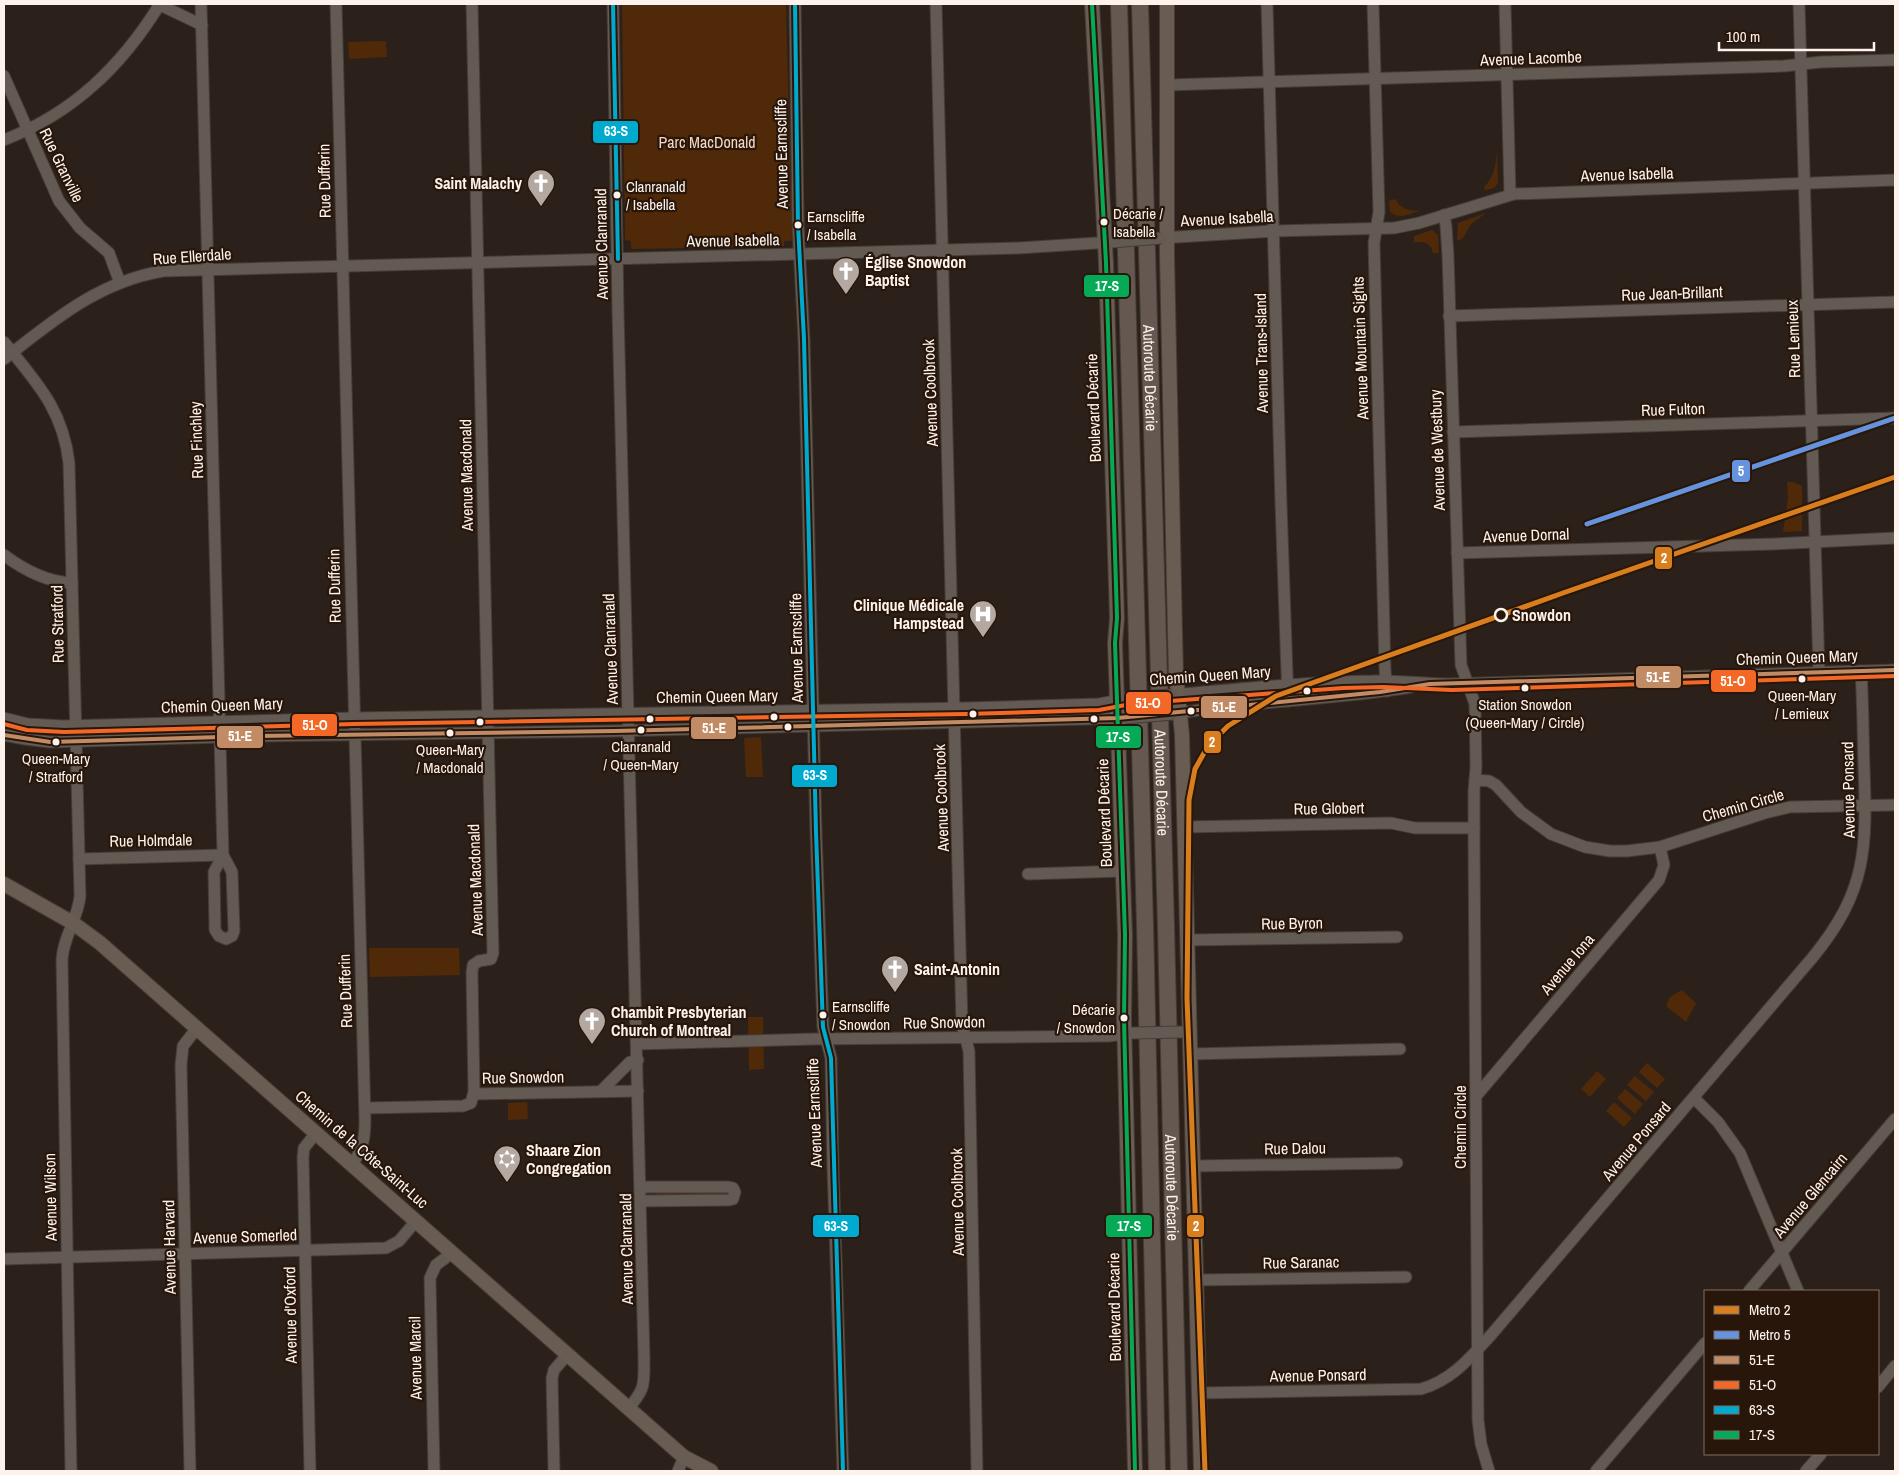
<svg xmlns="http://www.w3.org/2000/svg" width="1899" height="1475" viewBox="0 0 1899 1475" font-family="'Archivo Narrow',sans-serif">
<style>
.green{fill:#502908}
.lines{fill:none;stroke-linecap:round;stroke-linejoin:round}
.minor-casing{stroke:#463d38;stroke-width:13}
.major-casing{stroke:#463d38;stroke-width:16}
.highway-casing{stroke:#463d38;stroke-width:18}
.minor{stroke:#635a54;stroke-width:11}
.major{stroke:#685c53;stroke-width:14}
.highway{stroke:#655850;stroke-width:16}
.minor-bridge-casing{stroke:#463d38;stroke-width:13;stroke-linecap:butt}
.minor-bridge{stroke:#635a54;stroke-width:11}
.bus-1-casing{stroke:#28160a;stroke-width:8}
.bus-2-casing{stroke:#28160a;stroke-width:8}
.bus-3-casing{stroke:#28160a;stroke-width:8}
.bus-4-casing{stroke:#28160a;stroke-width:8}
.bus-1{stroke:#c18c65;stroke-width:4}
.bus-2{stroke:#f36827;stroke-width:4}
.bus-3{stroke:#00a9ce;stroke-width:4}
.bus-4{stroke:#06aa56;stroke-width:4}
.metro-1-casing{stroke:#28160a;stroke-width:9}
.metro-2-casing{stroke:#28160a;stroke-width:9}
.metro-1{stroke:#d97e1f;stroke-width:5}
.metro-2{stroke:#6693dd;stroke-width:5}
.bus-dot{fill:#fdf2ec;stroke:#28160a;stroke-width:2}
.stop-dot{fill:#28160a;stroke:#fdf2ec;stroke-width:2.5}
.labels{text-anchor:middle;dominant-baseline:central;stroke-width:4.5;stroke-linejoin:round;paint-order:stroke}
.bus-label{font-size:15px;fill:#fdf2ec;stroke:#28160a}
.street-label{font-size:16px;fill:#fdf2ec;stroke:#28160a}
.park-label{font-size:16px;fill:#f6d6c1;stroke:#28160a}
.poi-label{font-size:16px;font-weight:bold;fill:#fdf2ec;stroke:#28160a;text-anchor:start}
.stop-label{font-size:16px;font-weight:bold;fill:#fdf2ec;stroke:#28160a;text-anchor:start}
.line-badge{stroke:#28160a;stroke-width:2}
.badge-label{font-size:14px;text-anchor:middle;font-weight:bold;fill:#fff}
</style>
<rect width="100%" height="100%" fill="#2c211a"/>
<g class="green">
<path d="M 622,4 L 786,4 L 792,239 L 791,241 L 784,241 L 784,246 L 631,249 L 631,241 L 625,240 Z"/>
<path d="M 386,41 L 387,57 L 349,59 L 348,42 Z"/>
<path d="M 1497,152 L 1498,183 L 1494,188 L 1485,190 L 1484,187 C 1495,176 1495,166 1497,152 Z"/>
<path d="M 1395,199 C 1400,208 1408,211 1419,211 C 1409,214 1399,220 1390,212 L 1389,201 Z"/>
<path d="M 1486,213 L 1471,224 L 1463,238 L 1457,241 L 1458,223 Z"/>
<path d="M 1432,230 L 1438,235 L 1439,253 L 1433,253 C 1431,242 1424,242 1414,242 L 1414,236 Z"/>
<path d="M 1787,482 L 1793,482 L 1802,486 L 1802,531 L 1783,532 L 1788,498 Z"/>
<path d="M 1269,695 L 1269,699 L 1199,704 L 1198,701 Z"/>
<path d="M 761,737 L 763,777 L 746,777 L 744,738 Z"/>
<path d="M 369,948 L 459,948 L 460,975 L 370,977 Z"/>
<path d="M 1682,990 L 1696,1003 L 1686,1022 L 1666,1006 L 1670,997 Z"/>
<path d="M 748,1017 L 763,1017 L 764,1069 L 749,1070 Z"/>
<path d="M 1647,1063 L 1665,1079 L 1657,1088 L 1639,1072 Z"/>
<path d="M 1597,1071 L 1606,1079 L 1590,1097 L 1581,1089 Z"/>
<path d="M 1635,1076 L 1654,1092 L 1646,1101 L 1627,1085 Z"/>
<path d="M 1625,1089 L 1643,1104 L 1635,1114 L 1617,1098 Z"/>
<path d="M 527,1102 L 528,1119 L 508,1120 L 508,1103 Z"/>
<path d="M 1614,1102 L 1632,1118 L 1624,1127 L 1606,1111 Z"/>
<path d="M 730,1190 L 729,1194 L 658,1196 L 656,1193 Z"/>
</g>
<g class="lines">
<g class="minor-casing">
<g id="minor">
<path d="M 201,4 L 223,855 L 232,872 L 234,931 L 232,936 L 226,939 L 219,936 L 215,930 L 214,872 L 223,855"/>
<path d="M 336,4 L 365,1120 C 365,1138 363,1150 352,1164"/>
<path d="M 613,4 L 618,311 L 644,1358 C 644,1384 646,1388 628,1409"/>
<path d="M 795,4 L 798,225 L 804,339 L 816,832 L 823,1027 L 831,1058 L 833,1167 L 843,1471"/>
<path d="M 936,4 L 962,1025 L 969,1051 L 977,1471"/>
<path d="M 1267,4 L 1281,504 L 1288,701"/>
<path d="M 1373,4 L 1379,212 L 1374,243 L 1385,669 L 1387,691"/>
<path d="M 1505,4 L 1510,194"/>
<path d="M 1799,4 L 1819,672"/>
<path d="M 160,5 L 202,25"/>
<path d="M 4,76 L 59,201 L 80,228 L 109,253 L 120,283"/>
<path d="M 1167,85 L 1784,66 L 1821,62 L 1895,60"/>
<path d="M 4,140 C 73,113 121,67 160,4"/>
<path d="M 1444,215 L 1446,226 L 1448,256 L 1461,665 L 1475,704 L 1476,767 L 1474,791 L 1474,841 L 1478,1420 L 1481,1444 L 1489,1471"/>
<path d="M 1161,238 L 1274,231 L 1394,228 L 1419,223 L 1514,194 L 1895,180"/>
<path d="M 1449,316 L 1895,302"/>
<path d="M 4,342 C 36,382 63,409 69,463 L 80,896 C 78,919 63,937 62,960 L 71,1471"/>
<path d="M 4,359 C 54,320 98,282 163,271 L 1019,248 L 1112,242"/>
<path d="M 1453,432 L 1895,418"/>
<path d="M 1457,553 L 1774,544 L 1895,538"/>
<path d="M 4,555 C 24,570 47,582 72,583"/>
<path d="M 1172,695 C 1238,689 1306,682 1373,681 C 1399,680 1426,684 1452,684 L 1895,670"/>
<path d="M 1173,714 C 1252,701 1332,700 1411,687"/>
<path d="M 4,718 L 28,724 L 64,726 L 354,718 L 966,708 L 1099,704 L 1124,699"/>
<path d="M 4,735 L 25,739 L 50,742 L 258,736 L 615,731 L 1125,718"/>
<path d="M 1475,780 L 1489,781 L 1496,785 L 1521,812 L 1551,834 L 1585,847 L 1610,851 L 1627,851 L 1660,847 L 1765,813 L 1790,807 L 1895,805"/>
<path d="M 1185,827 L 1391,823 L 1415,828 L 1474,828"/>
<path d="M 79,859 L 223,855"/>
<path d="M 1028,874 L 1123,871"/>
<path d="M 1188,940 L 1397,937"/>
<path d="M 637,1044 L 814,1039 L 1109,1036 L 1131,1033"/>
<path d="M 1191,1054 L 1400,1049"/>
<path d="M 601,1091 L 630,1062 L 638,1060"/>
<path d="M 474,1094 L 638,1091"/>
<path d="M 1477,1095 L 1659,880 L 1664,865 L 1660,847"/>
<path d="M 1694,1098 L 1718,1122 L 1740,1153 L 1798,1291"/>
<path d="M 365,1108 L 463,1106 L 471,1103 L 474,1091 L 472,972 L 473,965 L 479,961 L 491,959 L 493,953 L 472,4"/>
<path d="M 1194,1166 L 1397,1163"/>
<path d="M 641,1187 L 728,1187 L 733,1188 L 735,1192 L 733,1199 L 729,1200 L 641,1201"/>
<path d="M 4,1259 L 386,1248 L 399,1241 L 416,1221"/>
<path d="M 1196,1280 L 1406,1277"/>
<path d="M 1749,1291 L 1895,1119"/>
<path d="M 1878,1387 L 1895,1366"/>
<path d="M 1199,1393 L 1421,1389 C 1452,1380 1470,1358 1491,1335 L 1813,957 C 1867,891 1867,848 1864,767 C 1863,735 1863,703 1861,671"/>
<path d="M 190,1471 L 181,1065 L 183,1046 L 197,1028"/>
<path d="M 310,1471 L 303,1157 L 304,1148 L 316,1133"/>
<path d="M 434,1471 L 430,1278 L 436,1265 L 452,1253"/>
<path d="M 554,1471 L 552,1378 L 554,1370 L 567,1355"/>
<path d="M 678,1471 L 684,1457"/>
<path d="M 1596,1471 L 1705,1343"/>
<path d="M 1806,1471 L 1821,1454"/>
</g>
</g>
<g class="major-casing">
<g id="major">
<path d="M 1092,4 L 1106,263 L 1117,618 L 1115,643 L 1125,935 L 1124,1019 L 1135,1471"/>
<path d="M 1167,4 L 1167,256 L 1175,633 L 1176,674 L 1182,735 L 1201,1471"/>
<path d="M 4,884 L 73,923 L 100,943 L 677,1451 L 684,1457 L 711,1471"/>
</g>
</g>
<g class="highway-casing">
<g id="highway">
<path d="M 1119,4 L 1145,924 L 1157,1471"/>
<path id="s1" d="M 1140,4 L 1166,927 L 1179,1471"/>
</g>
</g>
<use href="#minor" class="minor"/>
<use href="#major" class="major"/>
<use href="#highway" class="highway"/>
<g class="minor-bridge-casing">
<g id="minor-bridge">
<path d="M 1112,242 L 1161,238"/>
<path d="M 1126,698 L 1172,695"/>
<path d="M 1125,718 L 1173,714"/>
<path d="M 1133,1033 L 1182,1032"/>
</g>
</g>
<use href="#minor-bridge" class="minor-bridge"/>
<g class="bus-1-casing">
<path id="bus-1" d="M 4,735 L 50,742 L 258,736 L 615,731 L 1118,718 L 1380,692 L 1430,684 L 1895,670"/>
</g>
<g class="bus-2-casing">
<path id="bus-2" d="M 4,724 L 27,730 L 64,732 L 354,724 L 966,714 L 1099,710 L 1131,704 L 1343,688 L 1383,687 L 1452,690 L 1895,676"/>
</g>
<g class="bus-3-casing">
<g id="bus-3">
<path d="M 613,4 L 618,259"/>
<path d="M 795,4 L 798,225 L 804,339 L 816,832 L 823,1027 L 831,1058 L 843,1471"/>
</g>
</g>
<g class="bus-4-casing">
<path id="bus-4" d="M 1092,4 L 1106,263 L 1117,618 L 1115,643 L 1125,935 L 1124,1019 L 1135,1471"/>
</g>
<use href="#bus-1" class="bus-1"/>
<use href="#bus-2" class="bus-2"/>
<use href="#bus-3" class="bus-3"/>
<use href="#bus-4" class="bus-4"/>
<g class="metro-1-casing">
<path id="metro-1" d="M 1205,1471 L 1187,998 L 1189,800 L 1195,769 L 1208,746 L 1228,726 L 1276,696 L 1563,593 L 1895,477"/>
</g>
<g class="metro-2-casing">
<path id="metro-2" d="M 1587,524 L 1895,418"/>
</g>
<use href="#metro-1" class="metro-1"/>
<use href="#metro-2" class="metro-2"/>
</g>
<defs>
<g id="church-pin" transform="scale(1.4375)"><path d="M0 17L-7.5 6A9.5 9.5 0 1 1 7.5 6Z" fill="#b4a9a2" stroke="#28160a"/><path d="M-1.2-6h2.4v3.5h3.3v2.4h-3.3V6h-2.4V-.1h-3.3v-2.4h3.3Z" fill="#fff"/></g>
<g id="hospital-pin" transform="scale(1.4375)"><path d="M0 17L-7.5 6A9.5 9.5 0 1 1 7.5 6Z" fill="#b4a9a2" stroke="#28160a"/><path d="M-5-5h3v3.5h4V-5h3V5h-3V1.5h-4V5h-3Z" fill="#fff"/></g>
<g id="synagogue-pin" transform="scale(1.4375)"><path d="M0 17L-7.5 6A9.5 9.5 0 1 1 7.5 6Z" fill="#b4a9a2" stroke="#28160a"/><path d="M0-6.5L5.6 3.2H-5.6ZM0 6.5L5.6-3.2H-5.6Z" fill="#fff"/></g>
</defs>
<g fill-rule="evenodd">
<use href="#church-pin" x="541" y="183"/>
<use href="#church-pin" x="846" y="271"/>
<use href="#hospital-pin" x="983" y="614"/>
<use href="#church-pin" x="895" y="969"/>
<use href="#church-pin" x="592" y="1021"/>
<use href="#synagogue-pin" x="507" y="1159"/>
</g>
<g class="bus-dot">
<circle cx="617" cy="195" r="4.5"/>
<circle cx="1104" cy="222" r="4.5"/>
<circle cx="798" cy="225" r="4.5"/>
<circle cx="1802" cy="679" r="4.5"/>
<circle cx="1525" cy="688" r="4.5"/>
<circle cx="1307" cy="691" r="4.5"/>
<circle cx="1191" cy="711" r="4.5"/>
<circle cx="973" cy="714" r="4.5"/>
<circle cx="774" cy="717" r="4.5"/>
<circle cx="650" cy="719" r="4.5"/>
<circle cx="1094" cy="719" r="4.5"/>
<circle cx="480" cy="722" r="4.5"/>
<circle cx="788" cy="727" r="4.5"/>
<circle cx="641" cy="730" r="4.5"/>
<circle cx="450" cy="733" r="4.5"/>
<circle cx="56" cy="742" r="4.5"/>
<circle cx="823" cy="1015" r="4.5"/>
<circle cx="1124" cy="1018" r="4.5"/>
</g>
<circle class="stop-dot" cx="1501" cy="615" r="6"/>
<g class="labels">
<g class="bus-label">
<text x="626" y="186" text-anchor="start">Clanranald<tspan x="626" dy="18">/ Isabella</tspan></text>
<text x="1113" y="213" text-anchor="start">Décarie /<tspan x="1113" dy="18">Isabella</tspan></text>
<text x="807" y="216" text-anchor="start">Earnscliffe<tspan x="807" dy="18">/ Isabella</tspan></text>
<text x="1802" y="695">Queen-Mary<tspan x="1802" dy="18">/ Lemieux</tspan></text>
<text x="1525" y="704">Station Snowdon<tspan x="1525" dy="18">(Queen-Mary / Circle)</tspan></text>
<text x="641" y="746">Clanranald<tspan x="641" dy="18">/ Queen-Mary</tspan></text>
<text x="450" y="749">Queen-Mary<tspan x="450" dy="18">/ Macdonald</tspan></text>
<text x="56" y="758">Queen-Mary<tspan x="56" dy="18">/ Stratford</tspan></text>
<text x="832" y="1006" text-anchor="start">Earnscliffe<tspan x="832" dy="18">/ Snowdon</tspan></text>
<text x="1115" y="1009" text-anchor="end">Décarie<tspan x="1115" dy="18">/ Snowdon</tspan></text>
</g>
<g class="street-label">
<text transform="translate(1531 58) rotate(-2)">Avenue Lacombe</text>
<text transform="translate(781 154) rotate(-91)">Avenue Earnscliffe</text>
<text transform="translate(62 165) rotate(64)">Rue Granville</text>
<text transform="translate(1627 174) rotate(-2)">Avenue Isabella</text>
<text transform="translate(324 181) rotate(-91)">Rue Dufferin</text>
<text transform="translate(1227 218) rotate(-3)">Avenue Isabella</text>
<text transform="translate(733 240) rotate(-1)">Avenue Isabella</text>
<text transform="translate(601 244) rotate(-91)">Avenue Clanranald</text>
<text transform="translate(192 256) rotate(-4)">Rue Ellerdale</text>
<text transform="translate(1672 293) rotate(-2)">Rue Jean-Brillant</text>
<text transform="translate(1793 339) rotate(-92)">Rue Lemieux</text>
<text transform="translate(1360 348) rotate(-92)">Avenue Mountain Sights</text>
<text transform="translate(1261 353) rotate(-91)">Avenue Trans-Island</text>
<text stroke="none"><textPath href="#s1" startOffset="374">Autoroute Décarie</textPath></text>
<text transform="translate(930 393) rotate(-92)">Avenue Coolbrook</text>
<text transform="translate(1093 408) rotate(-92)">Boulevard Décarie</text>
<text transform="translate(1673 409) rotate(-2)">Rue Fulton</text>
<text transform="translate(196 440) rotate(-92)">Rue Finchley</text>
<text transform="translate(1437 450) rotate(-92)">Avenue de Westbury</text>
<text transform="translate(466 475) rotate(-91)">Avenue Macdonald</text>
<text transform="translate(1526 535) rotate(-2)">Avenue Dornal</text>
<text transform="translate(334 586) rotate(-91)">Rue Dufferin</text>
<text transform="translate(57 624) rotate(-91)">Rue Stratford</text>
<text transform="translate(796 648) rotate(-91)">Avenue Earnscliffe</text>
<text transform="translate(610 649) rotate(-92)">Avenue Clanranald</text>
<text transform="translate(1797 657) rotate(-2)">Chemin Queen Mary</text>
<text transform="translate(1210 675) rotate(-4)">Chemin Queen Mary</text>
<text transform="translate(717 696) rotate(-1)">Chemin Queen Mary</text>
<text transform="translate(222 705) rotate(-2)">Chemin Queen Mary</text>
<text stroke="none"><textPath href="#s1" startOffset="779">Autoroute Décarie</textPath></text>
<text transform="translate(1848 790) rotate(-91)">Avenue Ponsard</text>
<text transform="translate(941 798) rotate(-92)">Avenue Coolbrook</text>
<text transform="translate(1743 805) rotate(-16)">Chemin Circle</text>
<text transform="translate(1329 808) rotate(-1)">Rue Globert</text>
<text transform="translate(1104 813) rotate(-92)">Boulevard Décarie</text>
<text transform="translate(151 840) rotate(-1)">Rue Holmdale</text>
<text transform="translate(475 880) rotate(-92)">Avenue Macdonald</text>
<text transform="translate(1292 923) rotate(-1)">Rue Byron</text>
<text transform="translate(1567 964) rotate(-50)">Avenue Iona</text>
<text transform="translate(345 991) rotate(-92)">Rue Dufferin</text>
<text transform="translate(944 1022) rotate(-1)">Rue Snowdon</text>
<text transform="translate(523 1077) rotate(-1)">Rue Snowdon</text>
<text transform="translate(814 1113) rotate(-92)">Avenue Earnscliffe</text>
<text transform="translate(1460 1127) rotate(-90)">Chemin Circle</text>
<text transform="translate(1636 1141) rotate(-50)">Avenue Ponsard</text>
<text transform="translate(1295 1148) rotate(-1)">Rue Dalou</text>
<text transform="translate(362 1149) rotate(41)">Chemin de la Côte-Saint-Luc</text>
<text stroke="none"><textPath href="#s1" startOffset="1184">Autoroute Décarie</textPath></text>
<text transform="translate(1810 1195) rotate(-50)">Avenue Glencairn</text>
<text transform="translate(50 1197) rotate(-91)">Avenue Wilson</text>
<text transform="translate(957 1202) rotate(-91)">Avenue Coolbrook</text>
<text transform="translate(245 1236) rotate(-2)">Avenue Somerled</text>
<text transform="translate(169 1247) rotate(-91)">Avenue Harvard</text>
<text transform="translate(626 1249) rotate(-91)">Avenue Clanranald</text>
<text transform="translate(1301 1262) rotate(-1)">Rue Saranac</text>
<text transform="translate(1114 1307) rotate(-91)">Boulevard Décarie</text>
<text transform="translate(290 1315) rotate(-91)">Avenue d'Oxford</text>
<text transform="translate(415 1358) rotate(-91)">Avenue Marcil</text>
<text transform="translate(1318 1375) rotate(-1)">Avenue Ponsard</text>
</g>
<g class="park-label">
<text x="707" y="142">Parc MacDonald</text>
</g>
<g class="poi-label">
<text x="522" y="183" text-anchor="end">Saint Malachy</text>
<text x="865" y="262">Église Snowdon<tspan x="865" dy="18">Baptist</tspan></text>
<text x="964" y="605" text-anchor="end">Clinique Médicale<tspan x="964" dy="18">Hampstead</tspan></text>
<text x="914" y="969">Saint-Antonin</text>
<text x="611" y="1012">Chambit Presbyterian<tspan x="611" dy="18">Church of Montreal</tspan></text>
<text x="526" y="1150">Shaare Zion<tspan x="526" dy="18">Congregation</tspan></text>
</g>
<g class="stop-label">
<text x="1512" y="615">Snowdon</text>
</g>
</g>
<g class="line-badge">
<rect x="592" y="120" width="47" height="24" rx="5" fill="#00a9ce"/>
<rect x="1083" y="274" width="47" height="24" rx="5" fill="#06aa56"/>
<rect x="1731" y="459" width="20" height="24" rx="5" fill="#6693dd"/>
<rect x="1654" y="546" width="19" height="24" rx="5" fill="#d97e1f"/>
<rect x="1635" y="665" width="47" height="24" rx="5" fill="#c18c65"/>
<rect x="1710" y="669" width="47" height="24" rx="5" fill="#f36827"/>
<rect x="1125" y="691" width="47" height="24" rx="5" fill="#f36827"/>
<rect x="1200" y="695" width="48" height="24" rx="5" fill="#c18c65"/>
<rect x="291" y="713" width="47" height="24" rx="5" fill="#f36827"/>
<rect x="690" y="716" width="47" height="24" rx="5" fill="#c18c65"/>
<rect x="216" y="725" width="48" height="24" rx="5" fill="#c18c65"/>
<rect x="1095" y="725" width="47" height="24" rx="5" fill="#06aa56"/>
<rect x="1203" y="730" width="19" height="24" rx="5" fill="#d97e1f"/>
<rect x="791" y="764" width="47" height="24" rx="5" fill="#00a9ce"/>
<rect x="1186" y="1214" width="19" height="24" rx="5" fill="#d97e1f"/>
<rect x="812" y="1214" width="48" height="24" rx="5" fill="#00a9ce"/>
<rect x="1105" y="1214" width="48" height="24" rx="5" fill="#06aa56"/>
</g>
<g class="badge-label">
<text x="616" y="136">63-S</text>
<text x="1107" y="291">17-S</text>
<text x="1741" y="476">5</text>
<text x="1664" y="563">2</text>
<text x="1658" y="682">51-E</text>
<text x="1733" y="686">51-O</text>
<text x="1148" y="708">51-O</text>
<text x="1224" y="712">51-E</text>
<text x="315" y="730">51-O</text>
<text x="714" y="733">51-E</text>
<text x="240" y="741">51-E</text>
<text x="1118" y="742">17-S</text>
<text x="1212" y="747">2</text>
<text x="815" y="780">63-S</text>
<text x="1196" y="1231">2</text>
<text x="836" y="1231">63-S</text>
<text x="1129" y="1231">17-S</text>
</g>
<rect width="1899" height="1475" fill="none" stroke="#fdf2ec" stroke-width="10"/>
<rect x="1704" y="1290" width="175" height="165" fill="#28160a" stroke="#7d6e64"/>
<rect x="1714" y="1306" width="25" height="8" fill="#d97e1f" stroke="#7d6e64"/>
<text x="1749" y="1315" font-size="15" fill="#fdf2ec">Metro 2</text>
<rect x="1714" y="1331" width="25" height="8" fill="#6693dd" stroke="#7d6e64"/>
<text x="1749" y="1340" font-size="15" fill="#fdf2ec">Metro 5</text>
<rect x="1714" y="1356" width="25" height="8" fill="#c18c65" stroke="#7d6e64"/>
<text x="1749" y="1365" font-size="15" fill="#fdf2ec">51-E</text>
<rect x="1714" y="1381" width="25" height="8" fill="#f36827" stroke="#7d6e64"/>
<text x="1749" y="1390" font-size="15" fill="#fdf2ec">51-O</text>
<rect x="1714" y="1406" width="25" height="8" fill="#00a9ce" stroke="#7d6e64"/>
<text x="1749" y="1415" font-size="15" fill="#fdf2ec">63-S</text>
<rect x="1714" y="1431" width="25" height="8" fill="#06aa56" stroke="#7d6e64"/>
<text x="1749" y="1440" font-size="15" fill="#fdf2ec">17-S</text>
<path d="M1719 42v8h155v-8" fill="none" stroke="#fdf2ec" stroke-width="2.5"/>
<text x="1726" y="42" font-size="15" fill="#fdf2ec" stroke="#28160a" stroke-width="4" paint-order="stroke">100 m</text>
</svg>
